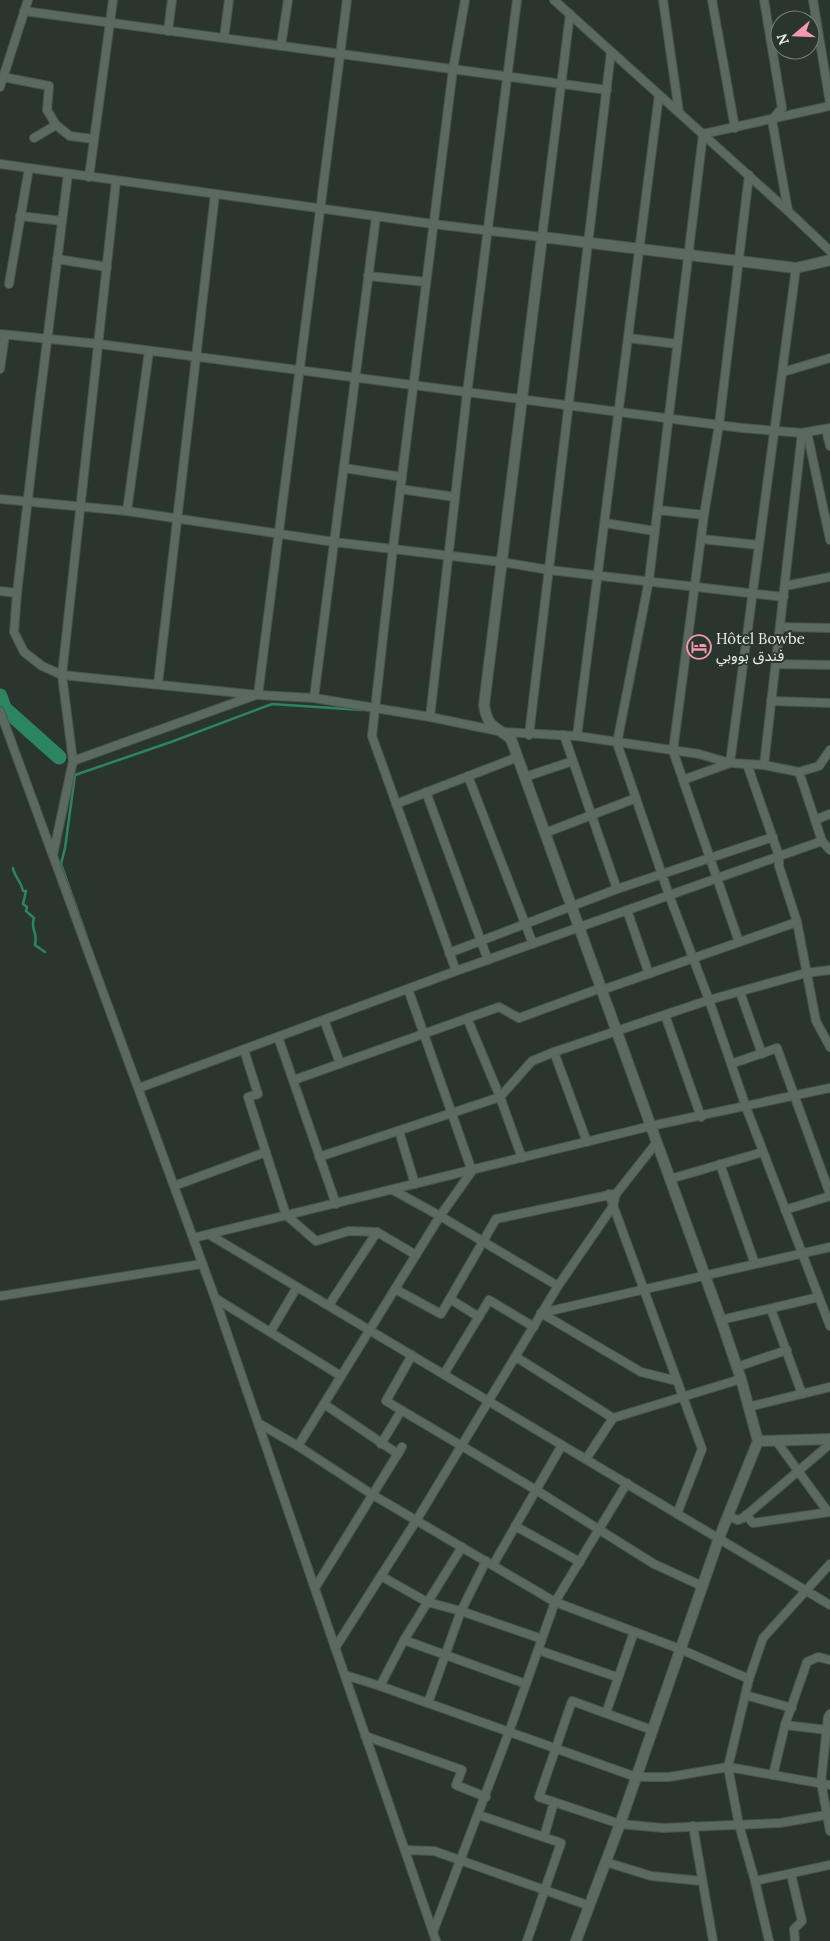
<svg xmlns="http://www.w3.org/2000/svg" width="830" height="1941" viewBox="0 0 830 1941" font-family="Lora,'Noto Sans Arabic',serif">
<style>
.lines{fill:none;stroke-linecap:round;stroke-linejoin:round}
.stream{stroke:#2c8561;stroke-width:2.5}
.river{stroke:#2c8561;stroke-width:15}
.minor-casing{stroke:#4a534f;stroke-width:10}
.tertiary-casing{stroke:#4a534f;stroke-width:12}
.minor{stroke:#5c6862;stroke-width:8}
.tertiary{stroke:#5c6862;stroke-width:10}
.labels{text-anchor:middle;dominant-baseline:central;stroke-width:4;stroke-linejoin:round;paint-order:stroke}
.poi-label{font-size:15px;fill:#e7eeea;stroke:#2a3530;text-anchor:start}
</style>
<rect width="100%" height="100%" fill="#2a3530"/>
<g class="lines">
<g class="stream">
<path d="M 13,868 C 14,876 21,881 23,891 L 26,891 L 23,904 L 27,907 L 26,911 L 34,918 C 30,930 38,931 35,945 L 45,952"/>
<path d="M 86,935 L 61,864 L 65,848 L 75,775 L 171,742 L 272,704 L 362,710"/>
</g>
<path class="river" d="M 0,696 L 4,708 L 59,757"/>
<g class="minor-casing">
<g id="minor">
<path d="M 554,0 L 788,211 L 830,251"/>
<path d="M 663,0 L 679,112"/>
<path d="M 712,0 L 735,128"/>
<path d="M 764,0 L 782,108 L 772,120 L 788,211"/>
<path d="M 813,0 L 830,103"/>
<path d="M 24,11 L 607,90"/>
<path d="M 168,31 L 172,0"/>
<path d="M 224,38 L 229,0"/>
<path d="M 281,46 L 288,0"/>
<path d="M 3,77 L 49,86 L 47,110 L 56,125 L 70,136 L 94,139"/>
<path d="M 0,87 L 28,0"/>
<path d="M 830,106 L 703,134 L 649,580 L 617,743 L 669,895 L 709,1000 L 746,1107 L 830,1326"/>
<path d="M 34,138 L 56,125"/>
<path d="M 0,164 L 433,224 L 542,237 L 570,14"/>
<path d="M 68,174 L 37,421 L 17,593 L 14,632 L 24,652 L 42,666 L 62,675 L 258,695 L 314,698 L 430,717 L 503,732 L 577,736 L 699,754 L 730,763 L 764,765 L 799,772 L 819,766 L 830,750"/>
<path d="M 89,177 L 113,0"/>
<path d="M 20,216 L 62,221"/>
<path d="M 57,259 L 107,267"/>
<path d="M 368,276 L 426,282"/>
<path d="M 9,284 L 29,168"/>
<path d="M 0,334 L 99,344 L 742,428 L 802,433 L 830,428"/>
<path d="M 628,338 L 677,344"/>
<path d="M 0,369 L 5,335"/>
<path d="M 783,372 L 830,358"/>
<path d="M 826,429 L 830,446"/>
<path d="M 807,432 L 830,540"/>
<path d="M 344,468 L 402,477"/>
<path d="M 400,489 L 455,497"/>
<path d="M 0,499 L 127,511 L 334,542 L 502,562 L 549,570 L 784,597"/>
<path d="M 658,510 L 704,515"/>
<path d="M 127,511 L 149,351"/>
<path d="M 605,523 L 655,531"/>
<path d="M 701,539 L 759,545"/>
<path d="M 785,586 L 830,577"/>
<path d="M 0,591 L 17,593"/>
<path d="M 780,627 L 830,628"/>
<path d="M 776,664 L 830,665"/>
<path d="M 158,684 L 215,194"/>
<path d="M 258,695 L 347,0"/>
<path d="M 314,698 L 376,217"/>
<path d="M 771,701 L 830,703"/>
<path d="M 0,711 L 215,1298 L 436,1941"/>
<path d="M 430,717 L 467,393 L 517,0"/>
<path d="M 529,735 L 611,52"/>
<path d="M 564,735 L 617,889"/>
<path d="M 577,736 L 659,95"/>
<path d="M 73,761 L 256,695"/>
<path d="M 747,764 L 779,856 L 779,866 L 797,922 L 816,1021 L 830,1047"/>
<path d="M 764,765 L 802,433"/>
<path d="M 799,772 L 822,841 L 830,850"/>
<path d="M 468,776 L 533,944"/>
<path d="M 525,777 L 573,761"/>
<path d="M 683,780 L 730,763 L 796,268"/>
<path d="M 426,792 L 488,960"/>
<path d="M 396,804 L 518,757"/>
<path d="M 815,820 L 830,814"/>
<path d="M 545,833 L 636,798"/>
<path d="M 53,855 L 73,761 L 62,675 L 116,181"/>
<path d="M 627,910 L 649,974"/>
<path d="M 739,942 L 673,751 L 704,515 L 719,425 L 749,175"/>
<path d="M 449,953 L 617,889 L 773,837"/>
<path d="M 456,971 L 372,736 L 393,548 L 453,69 L 465,0"/>
<path d="M 602,990 L 797,922"/>
<path d="M 740,992 L 762,1054"/>
<path d="M 665,1015 L 701,1117"/>
<path d="M 467,1018 L 500,1097 L 522,1158"/>
<path d="M 324,1020 L 340,1063"/>
<path d="M 278,1037 L 336,1204"/>
<path d="M 244,1050 L 258,1094 L 248,1097 L 286,1215 L 316,1241 L 349,1231 L 377,1232 L 416,1255"/>
<path d="M 554,1052 L 587,1142"/>
<path d="M 731,1064 L 777,1048 L 830,1194"/>
<path d="M 294,1080 L 499,1007 L 519,1018 L 601,988"/>
<path d="M 139,1088 L 456,971 L 822,841"/>
<path d="M 399,1131 L 415,1184"/>
<path d="M 319,1157 L 500,1097 L 532,1061 L 554,1052 L 709,1000 L 806,973 L 830,970"/>
<path d="M 720,1164 L 755,1264"/>
<path d="M 670,1179 L 763,1152"/>
<path d="M 174,1186 L 266,1152"/>
<path d="M 393,1190 L 440,1216 L 558,1286"/>
<path d="M 609,1194 L 702,1449 L 677,1514"/>
<path d="M 785,1210 L 830,1196"/>
<path d="M 210,1235 L 830,1605"/>
<path d="M 193,1238 L 651,1126 L 830,1088"/>
<path d="M 395,1289 L 441,1314 L 496,1219 L 614,1194"/>
<path d="M 0,1296 L 202,1264"/>
<path d="M 215,1298 L 341,1376"/>
<path d="M 450,1299 L 479,1317"/>
<path d="M 329,1305 L 377,1232"/>
<path d="M 771,1309 L 802,1394"/>
<path d="M 541,1313 L 830,1247"/>
<path d="M 541,1313 L 641,1372 L 677,1381"/>
<path d="M 721,1320 L 819,1297"/>
<path d="M 271,1331 L 297,1287"/>
<path d="M 412,1355 L 386,1401 L 536,1490 L 654,1564 L 702,1586"/>
<path d="M 516,1357 L 613,1418"/>
<path d="M 737,1367 L 787,1350"/>
<path d="M 444,1374 L 489,1300 L 534,1327"/>
<path d="M 324,1404 L 398,1454"/>
<path d="M 748,1407 L 830,1387"/>
<path d="M 260,1424 L 298,1446 L 373,1495 L 555,1602 L 680,1649 L 749,1679"/>
<path d="M 777,1442 L 828,1512"/>
<path d="M 381,1444 L 401,1411"/>
<path d="M 298,1446 L 440,1216 L 472,1171 L 408,989"/>
<path d="M 586,1459 L 613,1418 L 741,1379"/>
<path d="M 746,1515 L 753,1523 L 830,1512"/>
<path d="M 728,1516 L 738,1520 L 743,1518 L 830,1444"/>
<path d="M 515,1526 L 580,1562"/>
<path d="M 493,1565 L 562,1445"/>
<path d="M 381,1576 L 427,1602 L 461,1611 L 542,1639"/>
<path d="M 315,1588 L 402,1447"/>
<path d="M 404,1640 L 526,1684"/>
<path d="M 335,1648 L 416,1521 L 558,1286 L 613,1206 L 616,1194 L 657,1142"/>
<path d="M 538,1650 L 617,1677"/>
<path d="M 345,1675 L 380,1686 L 636,1777 L 669,1777 L 728,1767 L 830,1785"/>
<path d="M 380,1686 L 404,1640 L 462,1547"/>
<path d="M 745,1695 L 792,1708"/>
<path d="M 428,1703 L 461,1611 L 486,1561"/>
<path d="M 606,1713 L 634,1632"/>
<path d="M 830,1714 L 828,1717 L 821,1782 L 830,1831"/>
<path d="M 785,1725 L 827,1730"/>
<path d="M 652,1730 L 572,1701 L 539,1797 L 620,1824 L 663,1828 L 780,1823 L 826,1815"/>
<path d="M 365,1736 L 462,1770 L 456,1785 L 486,1797"/>
<path d="M 773,1775 L 785,1725 L 807,1662 L 818,1657 L 830,1660"/>
<path d="M 479,1815 L 561,1843 L 527,1941"/>
<path d="M 693,1826 L 713,1941"/>
<path d="M 544,1837 L 554,1802"/>
<path d="M 405,1850 L 434,1851 L 590,1906"/>
<path d="M 606,1862 L 651,1876 L 702,1881"/>
<path d="M 791,1874 L 802,1921 L 794,1929 L 795,1941"/>
<path d="M 755,1881 L 830,1865"/>
<path d="M 433,1932 L 509,1732 L 555,1602 L 627,1483"/>
<path d="M 769,1941 L 755,1881 L 739,1825 L 728,1767 L 749,1679 L 763,1638 L 830,1564"/>
</g>
</g>
<g class="tertiary-casing">
<g id="tertiary">
<path d="M 758,1441 L 830,1439"/>
<path d="M 576,1941 L 620,1824 L 719,1538 L 758,1441 L 741,1379 L 721,1320 L 511,739 C 495,725 488,729 484,705 L 542,237 L 796,268 L 830,260"/>
</g>
</g>
<use href="#minor" class="minor"/>
<use href="#tertiary" class="tertiary"/>
</g>
<defs>
<g id="hotel-ring" transform="scale(1.25)"><circle r="9.5" fill="#2a3530" stroke="#f29aad" stroke-width="1.5"/><path d="M-6-4.5h1.5V1H6V5H4.5V3h-9V5H-6ZM-4 0a1.8 1.8 0 1 1 3.6 0ZM.5 0V-2.5h3Q6-2.5 6 0Z" fill="#f29aad"/></g>
</defs>
<g fill-rule="evenodd">
<use href="#hotel-ring" x="699" y="647"/>
</g>
<g class="labels">
<g class="poi-label">
<text x="716" y="638">Hôtel Bowbe<tspan x="716" dy="17">فندق بووبي</tspan></text>
</g>
</g>
<g transform="translate(795 35) rotate(251)"><circle r="24" fill="#2a3530" stroke="#767f7a"/>
<path d="M0-4L9 19L0 12L-9 19Z" fill="#f29aad"/>
<text y="-8" font-size="14" font-weight="bold" text-anchor="middle" fill="#e7eeea">N</text>
</g>
</svg>
